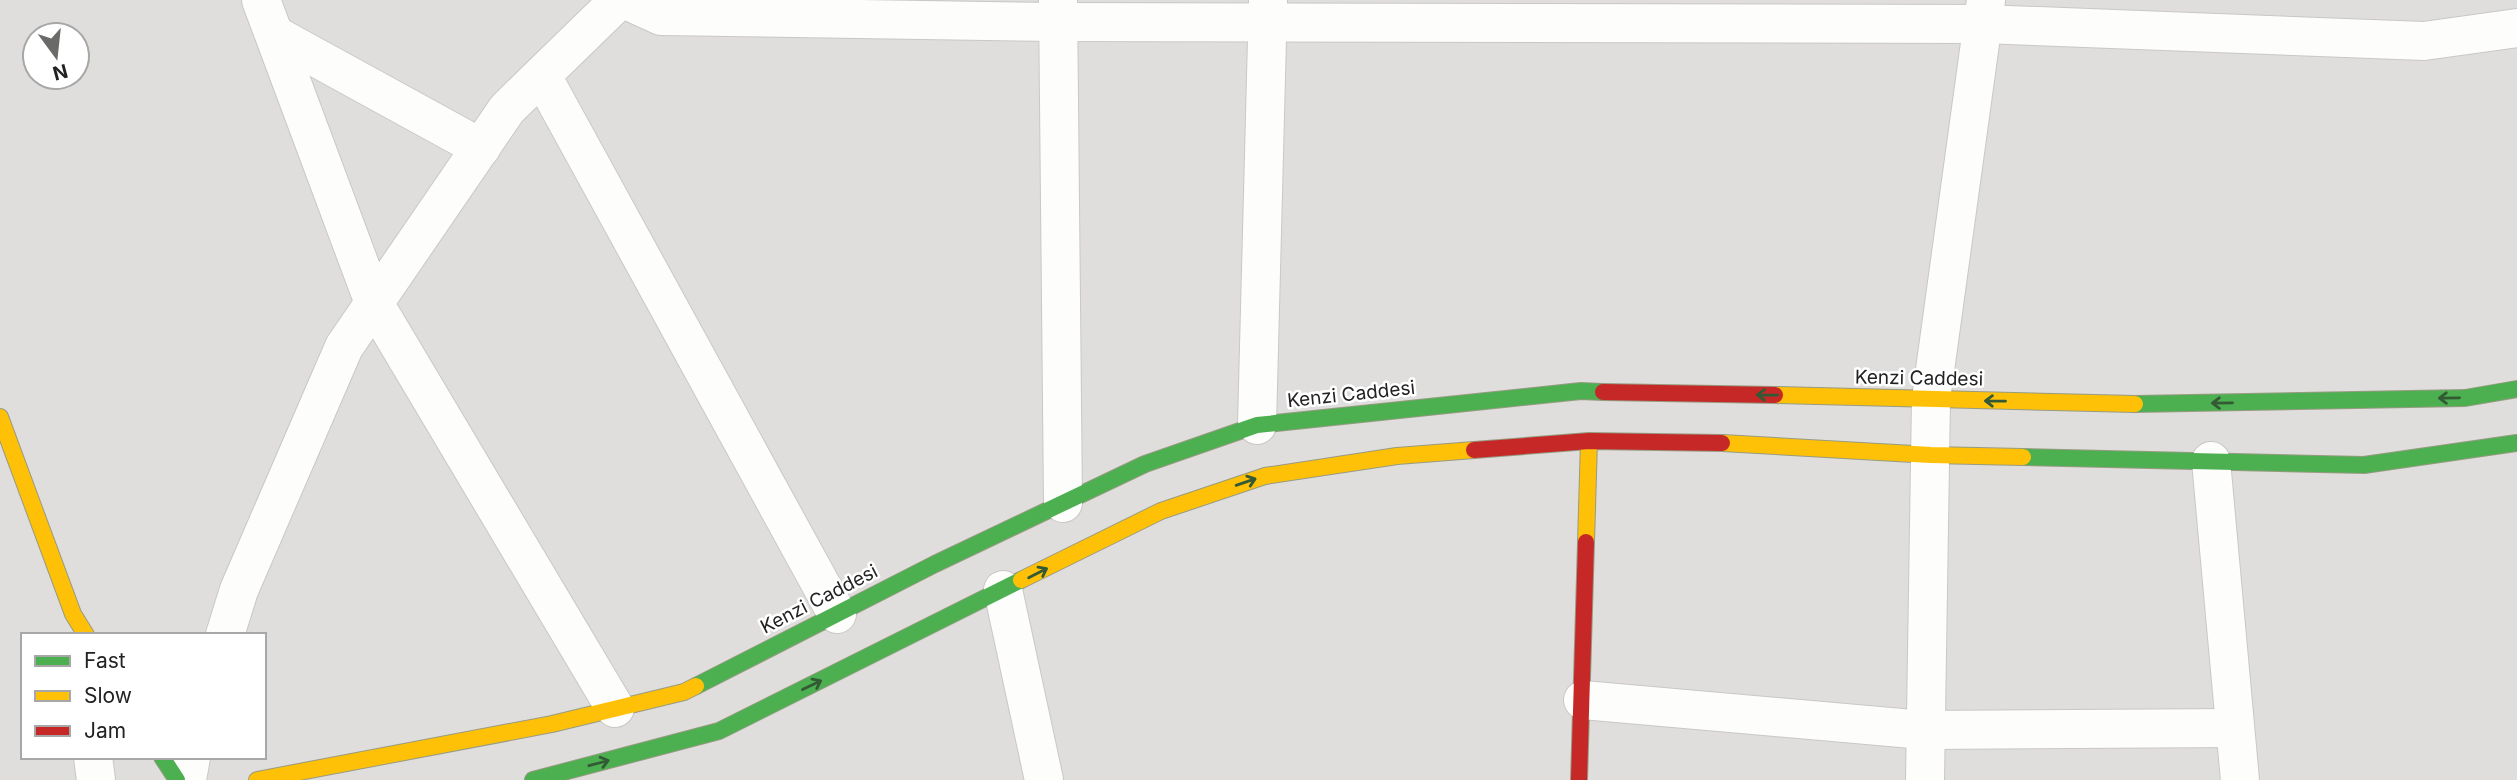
<svg xmlns="http://www.w3.org/2000/svg" width="2517" height="780" viewBox="0 0 2517 780" font-family="Inter,sans-serif">
<style>
.residential{fill:#dfdedc;fill-rule:evenodd}
.lines{fill:none;stroke-linecap:round;stroke-linejoin:round}
.street-casing{stroke:#c9c8c7;stroke-width:40}
.fast-casing{stroke:#979b82;stroke-width:18}
.slow-casing{stroke:#979b82;stroke-width:18}
.jam-casing{stroke:#979b82;stroke-width:18}
.street{stroke:#fdfdfc;stroke-width:38}
.fast{stroke:#4caf50;stroke-width:16}
.slow{stroke:#ffc107;stroke-width:16}
.jam{stroke:#c62828;stroke-width:16}
.oneway{stroke:#335a34}
.labels{text-anchor:middle;dominant-baseline:central;stroke-width:5;stroke-linejoin:round;paint-order:stroke}
.street-label{font-size:19px;fill:#222;stroke:#fff}
</style>
<rect width="100%" height="100%" fill="#f0efeb"/>
<path class="residential" d="M 0,0 L 2517,0 L 2517,780 L 0,780 ZM 35,35 L 77,35 L 77,77 L 35,77 ZM 23,635 L 264,635 L 264,757 L 23,757 Z"/>
<g class="lines">
<g class="street-casing">
<g id="street">
<path d="M 261,0 L 374,303 L 615,708"/>
<path d="M 626,0 L 661,16 L 1057,22 L 1983,24 L 2424,41 L 2517,28"/>
<path d="M 1058,0 L 1063,503"/>
<path d="M 275,35 L 481,148"/>
<path d="M 542,76 L 837,614"/>
<path d="M 1257,425 L 1268,0"/>
<path d="M 2211,461 L 2240,780"/>
<path d="M 1003,590 L 1044,780"/>
<path d="M 225,635 L 239,590 L 344,347 L 507,109 L 619,0"/>
<path d="M 1583,700 L 1924,730 L 2234,728"/>
<path d="M 93,757 L 96,780"/>
<path d="M 187,780 L 191,757"/>
<path d="M 1925,780 L 1931,399 L 1986,0"/>
</g>
</g>
<g class="fast-casing">
<g id="fast">
<path d="M 2135,404 L 2465,398 L 2517,389"/>
<path d="M 2023,457 L 2364,465 L 2517,443"/>
<path d="M 696,686 L 935,564 L 1145,464 L 1257,425 L 1581,391 L 1603,392"/>
<path d="M 162,757 L 177,780"/>
<path d="M 533,780 L 719,731 L 1021,580"/>
</g>
</g>
<g class="slow-casing">
<g id="slow">
<path d="M 1775,395 L 2135,404"/>
<path d="M 0,417 L 73,614 L 86,635"/>
<path d="M 1722,443 L 1931,455 L 2023,457"/>
<path d="M 1586,542 L 1589,441"/>
<path d="M 1021,580 L 1161,511 L 1265,476 L 1397,456 L 1474,450"/>
<path d="M 257,780 L 552,724 L 684,692 L 696,686"/>
</g>
</g>
<g class="jam-casing">
<g id="jam">
<path d="M 1603,392 L 1775,395"/>
<path d="M 1474,450 L 1589,441 L 1722,443"/>
<path d="M 1579,780 L 1586,542"/>
</g>
</g>
<use href="#street" class="street"/>
<use href="#fast" class="fast"/>
<use href="#slow" class="slow"/>
<use href="#jam" class="jam"/>
</g>
<defs><path id="oneway-shaft" d="M-6 0H5M1.5-3L5.5 0L1.5 3" fill="none" stroke-width="1.6" stroke-linecap="round" stroke-linejoin="round" transform="scale(1.75)"/></defs>
<g class="oneway">
<use href="#oneway-shaft" transform="translate(1767 395) rotate(-179)"/>
<use href="#oneway-shaft" transform="translate(2449 398) rotate(179)"/>
<use href="#oneway-shaft" transform="translate(1995 401) rotate(-179)"/>
<use href="#oneway-shaft" transform="translate(2222 403) rotate(179)"/>
<use href="#oneway-shaft" transform="translate(1246 482) rotate(-19)"/>
<use href="#oneway-shaft" transform="translate(1038 573) rotate(-27)"/>
<use href="#oneway-shaft" transform="translate(812 685) rotate(-26)"/>
<use href="#oneway-shaft" transform="translate(599 763) rotate(-15)"/>
</g>
<g class="labels">
<g class="street-label">
<text transform="translate(1919 378) rotate(1)">Kenzi Caddesi</text>
<text transform="translate(1351 394) rotate(-6)">Kenzi Caddesi</text>
<text transform="translate(819 599) rotate(-27)">Kenzi Caddesi</text>
</g>
</g>
<rect x="21" y="633" width="245" height="126" fill="#ffffff" stroke="#a7a7a7" stroke-width="2"/>
<rect x="35" y="656" width="35" height="10" fill="#4caf50" stroke="#a7a7a7" stroke-width="2"/>
<text x="84" y="668" font-size="21" fill="#222222">Fast</text>
<rect x="35" y="691" width="35" height="10" fill="#ffc107" stroke="#a7a7a7" stroke-width="2"/>
<text x="84" y="703" font-size="21" fill="#222222">Slow</text>
<rect x="35" y="726" width="35" height="10" fill="#c62828" stroke="#a7a7a7" stroke-width="2"/>
<text x="84" y="738" font-size="21" fill="#222222">Jam</text>
<g transform="translate(56 56) rotate(165)"><circle r="33" fill="#ffffff" stroke="#a7a7a7" stroke-width="2"/>
<path d="M0-5L12 26L0 18L-12 26Z" fill="#6a6a68"/>
<text y="-10" font-size="19" font-weight="bold" text-anchor="middle" fill="#222222">N</text>
</g>
</svg>
